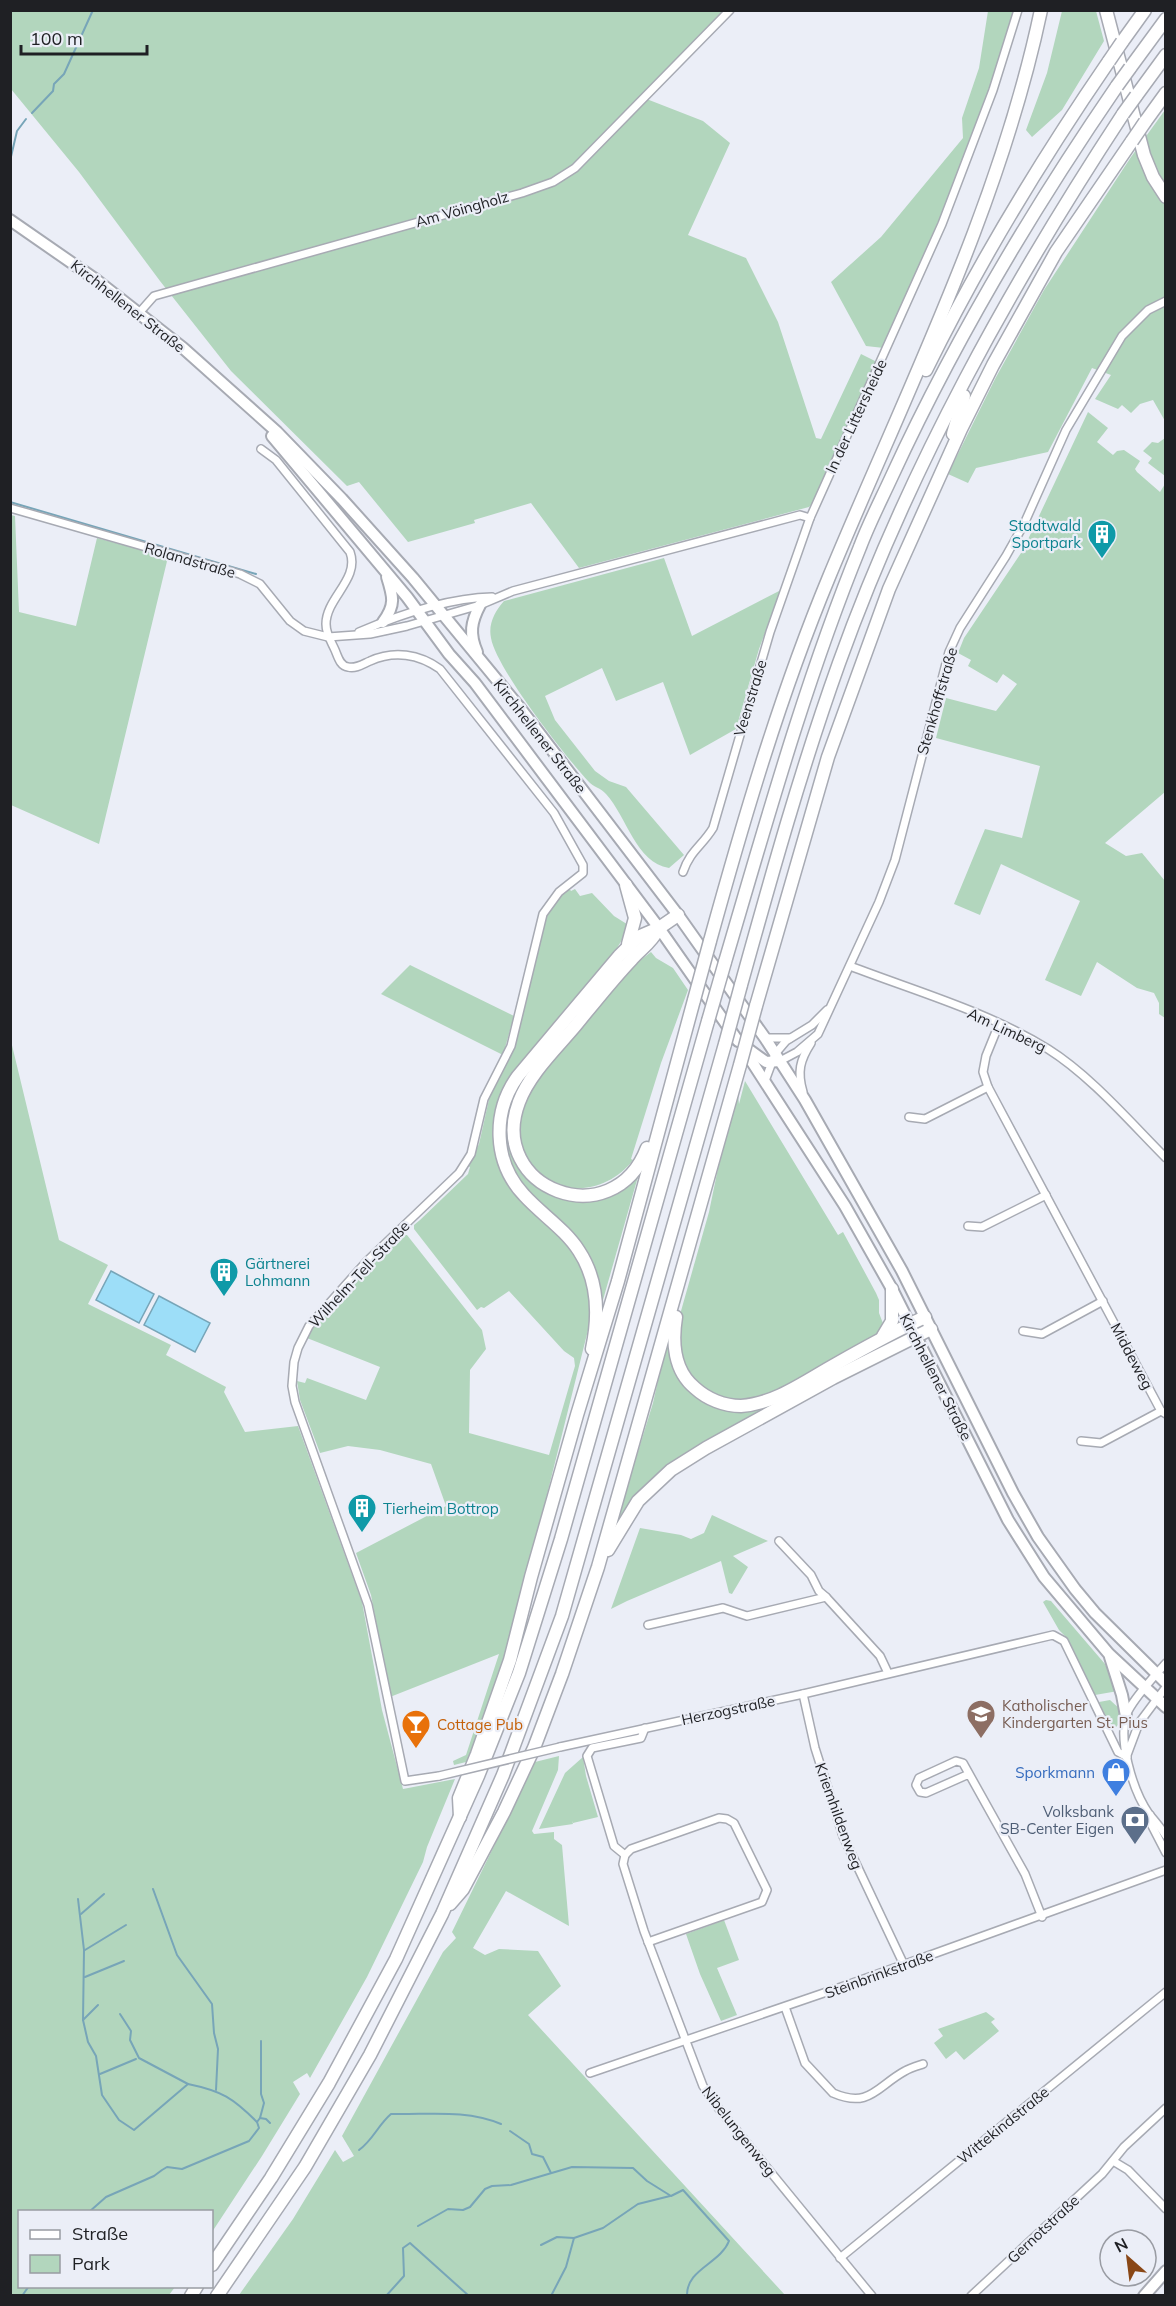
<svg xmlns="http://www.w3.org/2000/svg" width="1176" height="2306" viewBox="0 0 1176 2306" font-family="Mulish,sans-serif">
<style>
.green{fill:#b2d6bd}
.water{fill:#9ddef8;stroke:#77a5b8;stroke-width:1.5}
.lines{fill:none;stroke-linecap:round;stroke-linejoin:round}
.stream{stroke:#77a5b8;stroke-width:2}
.street-casing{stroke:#a7aab3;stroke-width:10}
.secondary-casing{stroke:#a7aab3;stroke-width:14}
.primary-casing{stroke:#a7aab3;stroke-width:14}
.highway-casing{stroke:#a7aab3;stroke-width:15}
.street{stroke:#fff;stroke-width:7}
.secondary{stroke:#fff;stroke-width:10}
.primary{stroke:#fff;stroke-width:10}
.highway{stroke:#fff;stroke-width:12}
.street-bridge-casing{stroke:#a7aab3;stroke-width:10;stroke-linecap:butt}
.highway-bridge-casing{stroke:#a7aab3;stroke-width:15;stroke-linecap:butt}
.street-bridge{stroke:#fff;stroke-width:7}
.highway-bridge{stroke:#fff;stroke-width:12}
.labels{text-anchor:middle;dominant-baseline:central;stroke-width:4.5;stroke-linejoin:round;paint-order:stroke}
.street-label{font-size:15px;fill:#1f2024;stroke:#ebeef7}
.culture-label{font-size:15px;fill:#0d838f;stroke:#ebeef7;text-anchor:start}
.education-label{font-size:15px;fill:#785e54;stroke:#ebeef7;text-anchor:start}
.food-label{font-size:15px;fill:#c56008;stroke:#ebeef7;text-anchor:start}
.shop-label{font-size:15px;fill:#366cbe;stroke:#ebeef7;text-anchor:end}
.service-label{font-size:15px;fill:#4e5e75;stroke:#ebeef7;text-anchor:end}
</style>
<rect width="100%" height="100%" fill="#ebeef7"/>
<g class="green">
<path d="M 10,11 L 730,11 L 644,98 L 703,121 L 730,143 L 688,235 L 746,258 L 778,322 L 816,438 L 821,439 L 861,354 L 877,362 L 814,501 L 809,507 L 579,568 L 531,503 L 474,520 L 475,523 L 408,542 L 359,482 L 347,486 L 231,371 L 160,281 L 79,172 L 11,89 Z"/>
<path d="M 988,11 L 1015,11 C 979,126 936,239 884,348 L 866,346 L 831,282 L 881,237 L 963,138 L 962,118 L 979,68 Z"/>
<path d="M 1062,11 L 1096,11 L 1104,41 L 1062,110 L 1032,137 L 1026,130 L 1047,73 Z"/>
<path d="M 1165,110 L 1165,421 L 1153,400 L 1140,404 L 1131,413 L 1122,405 L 1118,409 L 1095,399 L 1111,375 L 1092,368 L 1048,452 L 976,468 L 968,483 L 948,474 L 995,379 L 1044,290 L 1131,157 Z"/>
<path d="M 1088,412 L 1108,428 L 1097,442 L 1113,455 L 1117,451 L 1124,450 L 1140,461 L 1135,469 L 1137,472 L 1160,492 L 1165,484 L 1165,792 L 1105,843 L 1126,856 L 1142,853 L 1165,881 L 1165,1018 L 1159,1014 L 1159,1003 L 1154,993 L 1137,988 L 1097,962 L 1081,996 L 1045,980 L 1080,901 L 1001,864 L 980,915 L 954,904 L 985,829 L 1022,838 L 1040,766 L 936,738 L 946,698 L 996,711 L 1017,684 L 1003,674 L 997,683 L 968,666 L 971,660 L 958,653 L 964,638 L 1023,550 Z"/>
<path d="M 1165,438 L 1165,476 L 1148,463 L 1152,458 L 1143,451 L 1152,442 L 1158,443 Z"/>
<path d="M 11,515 L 15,516 L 19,612 L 76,626 L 97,538 L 168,557 L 99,844 L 11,805 Z"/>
<path d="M 664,558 L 692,636 L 781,590 L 759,649 L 736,729 L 690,755 L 663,682 L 616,701 L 602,668 L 545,696 L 555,720 L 595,771 L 609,781 L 626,787 L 684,855 L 669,868 C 636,863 627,817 606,794 C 601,788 593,787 588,781 C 565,756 496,668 491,638 C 488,624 495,611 504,601 Z"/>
<path d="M 569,888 L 571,891 L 575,889 L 580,896 L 592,893 L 614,916 L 630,926 L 610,960 L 511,1079 L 498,1159 L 569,1245 L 583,1269 L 589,1295 L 590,1322 L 518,1611 L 498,1681 L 470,1761 L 454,1765 L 453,1761 L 466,1755 L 499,1654 L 390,1697 L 371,1595 L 356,1553 L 446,1506 L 431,1464 L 380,1450 L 348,1446 L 320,1453 L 300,1400 L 297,1381 L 305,1383 L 307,1378 L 366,1400 L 380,1367 L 307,1338 C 325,1304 374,1263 403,1235 L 407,1235 L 482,1330 L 486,1349 L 470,1370 L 469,1433 L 549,1455 L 575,1366 L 574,1358 L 564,1351 L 509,1291 L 484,1308 L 481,1307 L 477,1310 L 414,1229 L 414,1225 L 420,1220 L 468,1174 L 470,1167 L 468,1166 L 479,1144 L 490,1095 L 513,1050 L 546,916 L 562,892 Z"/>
<path d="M 651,952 L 656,958 L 673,968 L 688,990 L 661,1063 L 631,1159 L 633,1160 C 602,1201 536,1199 522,1144 C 520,1135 518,1127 520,1117 C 529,1084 556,1057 579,1031 C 598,1008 618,985 638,962 Z"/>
<path d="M 410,965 L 514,1016 L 503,1055 L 381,994 Z"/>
<path d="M 10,1037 L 59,1240 L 108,1265 L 88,1304 L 171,1345 L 166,1355 L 226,1387 L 224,1392 L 245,1432 L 298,1426 L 362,1602 L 382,1710 L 403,1789 L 455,1779 L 427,1847 L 423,1862 L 367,1977 L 310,2078 L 307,2073 L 293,2082 L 300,2094 L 262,2156 L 212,2232 L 212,2212 L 20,2212 L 20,2286 L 175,2287 L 169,2295 L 11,2295 Z"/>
<path d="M 544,1053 L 521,1089 L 518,1160 L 581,1199 L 637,1172 L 639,1173 L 601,1307 L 594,1275 L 521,1186 L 505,1152 L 505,1117 L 514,1092 Z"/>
<path d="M 745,1081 L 838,1235 L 843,1232 L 876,1293 L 879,1300 L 879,1313 L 884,1326 L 873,1337 L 779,1390 L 750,1401 L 720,1398 L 694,1382 L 680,1358 L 679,1321 L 681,1311 L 709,1212 L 722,1149 L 738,1094 L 739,1104 Z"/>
<path d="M 890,1338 L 893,1343 L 858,1358 L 662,1471 L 637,1494 L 615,1526 L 653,1403 L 667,1340 L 681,1380 L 742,1410 Z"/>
<path d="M 712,1515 L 768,1541 L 733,1556 L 748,1567 L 732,1594 L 729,1593 L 721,1561 L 627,1601 L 611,1609 L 640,1528 L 681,1535 L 691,1539 L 704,1533 Z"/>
<path d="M 1046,1600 L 1051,1601 L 1105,1664 L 1118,1691 L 1095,1695 L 1068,1639 L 1059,1630 L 1043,1602 Z"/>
<path d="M 1110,1700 L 1121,1710 L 1120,1723 L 1116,1727 L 1109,1723 L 1099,1702 Z"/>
<path d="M 559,1756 L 558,1770 L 532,1831 L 534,1834 L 554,1832 L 554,1839 L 562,1845 L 569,1926 L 506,1891 L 473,1948 L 485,1955 L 499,1949 L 538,1951 L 561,1986 L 528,2015 L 785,2295 L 239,2295 L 293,2219 L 335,2150 L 343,2162 L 354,2156 L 342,2136 L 443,1952 L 456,1938 L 452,1932 L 535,1762 Z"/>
<path d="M 583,1757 L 586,1776 L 598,1817 L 573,1823 L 572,1821 L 573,1824 L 539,1829 L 565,1773 Z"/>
<path d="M 724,1920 L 739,1960 L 717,1968 L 737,2015 L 721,2021 L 700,1974 L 686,1934 Z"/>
<path d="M 986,2012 L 995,2019 L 991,2022 L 999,2031 L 964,2060 L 956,2051 L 946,2059 L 934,2043 L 943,2036 L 938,2029 Z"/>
</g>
<g class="water">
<path d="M 111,1271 L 154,1294 L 139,1323 L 96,1300 Z"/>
<path d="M 159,1296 L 210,1323 L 195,1352 L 144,1325 Z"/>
</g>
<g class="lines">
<g class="stream">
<path d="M 32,113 L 53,91 L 54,84 L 64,74 L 93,10"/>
<path d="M 10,161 L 17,131 L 26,119"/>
<path d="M 10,502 L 256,574"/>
<path d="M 153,1889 L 177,1955 L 212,2004 L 214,2033 L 218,2049 L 216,2090"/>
<path d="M 78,1899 L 84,1950 L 83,2020 L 88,2042 L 96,2056 L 102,2095 L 119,2120 L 134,2130 L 188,2084 C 222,2091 233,2098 257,2122"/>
<path d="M 81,1914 L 104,1894"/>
<path d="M 85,1950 L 126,1925"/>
<path d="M 85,1977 L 124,1961"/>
<path d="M 120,2014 L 131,2031 L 130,2040 L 139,2058 L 188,2084"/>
<path d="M 83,2020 L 98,2005"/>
<path d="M 100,2074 L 136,2059"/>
<path d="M 260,2118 L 264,2103 L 261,2094 L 261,2041"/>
<path d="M 510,2131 L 529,2144 L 532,2154 L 543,2157 L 551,2173"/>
<path d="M 359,2150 C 373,2140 378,2125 391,2114 C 428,2115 465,2109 501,2124"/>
<path d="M 89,2212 L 106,2197 L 154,2176 L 162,2170 L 167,2167 L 182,2169 L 249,2141 L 259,2128 L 257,2122 L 260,2118 L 266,2119 L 270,2123"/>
<path d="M 418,2226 L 448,2209 L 463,2210 L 470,2207 L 485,2189 L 492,2186 L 511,2185 L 572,2167 L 633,2168 L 647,2181 L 671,2196 L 683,2190 L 729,2241 C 720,2264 686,2269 687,2296"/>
<path d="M 541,2245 L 557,2237 L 574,2238"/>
<path d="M 22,2296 L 29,2286"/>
<path d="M 386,2296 L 404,2276 L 403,2248 L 410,2243 L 469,2296"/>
<path d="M 551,2296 L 566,2267 L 574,2238 L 603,2228 L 638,2204 L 670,2196"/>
</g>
<g class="street-casing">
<g id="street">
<path d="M 139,313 L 154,296 L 522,193 L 553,182 L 575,168 L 730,10"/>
<path d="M 261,449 L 276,460 L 350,552 C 360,579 326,598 326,624 C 326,634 331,641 335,650 C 338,657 340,666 348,667 C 356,669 363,664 370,661 C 394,650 419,654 440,669 L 554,813 L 583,865 L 583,873 L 559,892 L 543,914 L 511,1046 L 484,1099 L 471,1154 L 459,1173 L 367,1261 L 309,1326 L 298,1348 L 294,1362 L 292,1386 L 295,1402 L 368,1605 L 405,1781 L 439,1776"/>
<path d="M 10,508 L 240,574 L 260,584 L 290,621 L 304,631 L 328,637 L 370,634 L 407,626 L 480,605 L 513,591 L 800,515 L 810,518"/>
<path d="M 359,632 C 401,614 447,598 492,597"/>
<path d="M 683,872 C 690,851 702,846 713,828 L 770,632 L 810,518 L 942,224 L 993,90 L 1018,10"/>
<path d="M 850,966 C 915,991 989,1012 1048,1049 C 1091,1076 1130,1122 1166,1158"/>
<path d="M 999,1024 L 986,1056 L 983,1072 L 988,1087 L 1161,1411 L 1166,1414"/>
<path d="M 765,1038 L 790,1038"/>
<path d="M 780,1061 L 797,1052 L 818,1034 L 879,902 L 895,860 L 949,652 L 960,628 L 1006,556 L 1024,524 L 1066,430 L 1122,336 L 1148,310 L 1166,301"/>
<path d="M 765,1081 L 775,1054 L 786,1041 L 812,1025 L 827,1010"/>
<path d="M 803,1092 C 797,1072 800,1060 811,1043"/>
<path d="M 909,1117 L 925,1119 L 988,1087"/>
<path d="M 968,1226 L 982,1227 L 1046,1195"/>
<path d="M 1023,1331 L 1042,1334 L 1103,1301"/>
<path d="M 1081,1441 L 1101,1443 L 1161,1411"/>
<path d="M 779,1541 L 811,1575 L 819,1591 L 826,1597"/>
<path d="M 648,1625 L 723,1608 L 747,1616 L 826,1597 L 880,1656 L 888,1673"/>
<path d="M 1166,1663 C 1153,1678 1137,1694 1128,1711 C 1116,1737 1133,1791 1149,1814 C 1155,1821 1161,1828 1166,1836"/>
<path d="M 803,1694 L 815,1748 L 843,1836 L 904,1965"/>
<path d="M 645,1728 L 641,1738 L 592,1748 L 587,1756 L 614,1846 L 625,1855 L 623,1864 L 644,1931 L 703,2086 L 719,2109 L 872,2296"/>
<path d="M 560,1747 L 803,1694 L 1053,1635 L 1064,1641 L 1118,1752 L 1127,1757"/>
<path d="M 1127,1755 L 1139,1723 L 1166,1687"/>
<path d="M 969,1774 L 926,1793 L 920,1792 L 916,1785 L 919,1778 L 956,1761 L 963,1763 L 1025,1874 L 1042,1917"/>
<path d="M 1150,1815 L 1151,1824 L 1166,1853"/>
<path d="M 625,1855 L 631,1849 L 719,1818 L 727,1819 L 734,1823 L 767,1890 L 762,1902 L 648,1942"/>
<path d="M 785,2007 L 805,2063 L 833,2093 C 870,2109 877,2086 905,2071 C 910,2068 917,2066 923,2064"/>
<path d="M 590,2073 L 850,1984 L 1166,1870"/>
<path d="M 1113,2161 L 1128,2170 L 1166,2209"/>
<path d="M 840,2258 L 1166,1992"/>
<path d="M 971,2296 L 1102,2174 L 1124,2147 L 1166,2108"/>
</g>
</g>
<g class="secondary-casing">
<g id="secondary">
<path d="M 10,220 L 95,279 L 183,348 L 277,432 L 342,499 L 413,578 L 520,708 L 678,915"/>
<path d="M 272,436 L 407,597 L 449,654 L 475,683 L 659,928"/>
<path d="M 383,622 C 396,605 393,596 387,577"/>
<path d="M 477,652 C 469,634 471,622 480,605"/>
<path d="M 1144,2296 L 1166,2271"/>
</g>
</g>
<g class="primary-casing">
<g id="primary">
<path d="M 678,915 L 765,1038 L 805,1100 L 902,1271 L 1013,1493 L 1038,1537 L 1075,1589 L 1095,1613 L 1166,1683"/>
<path d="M 659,928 L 738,1041"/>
<path d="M 748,1049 L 766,1062 L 780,1061"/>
<path d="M 745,1051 L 845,1206 L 892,1289 L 1008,1520 L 1044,1577 L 1109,1654 L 1166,1707"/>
<path d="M 1110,1657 L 1122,1695 L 1126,1716"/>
</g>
</g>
<g class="highway-casing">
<g id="highway">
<path d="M 1106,10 L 1144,155 L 1153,177 L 1166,197"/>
<path d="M 1122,42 L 1145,10"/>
<path d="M 1130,68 L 1166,19"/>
<path d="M 1136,96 L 1166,55"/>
<path d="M 1145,122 L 1166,93"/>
<path d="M 926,370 C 979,262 1041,160 1109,61"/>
<path d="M 953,434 L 964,396"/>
<path d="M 626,885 L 635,918 L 628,944"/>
<path d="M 710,941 C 744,818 780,695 829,577 C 906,391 999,209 1041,10"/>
<path d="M 725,962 C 766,823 805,682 860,547 C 869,523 881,500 892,476 C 955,339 1032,210 1117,86"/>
<path d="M 741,985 C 771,877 801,769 839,663 C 909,468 1010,286 1123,114"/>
<path d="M 756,1006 L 828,757 L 889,589 L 961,429 L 993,365 L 1056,252 L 1132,141"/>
<path d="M 647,1148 C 613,1237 486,1189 519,1102 C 530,1073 556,1049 576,1025 C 594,1003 612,980 632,959 C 642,948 652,942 659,928"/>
<path d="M 676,1317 C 672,1342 674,1371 695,1388 C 707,1399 724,1406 741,1406 C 775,1404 807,1380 836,1364 C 866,1347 895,1331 925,1317"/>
<path d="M 883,1336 L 892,1321 L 892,1289"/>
<path d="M 592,1349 C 599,1316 598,1280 579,1251 C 565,1229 541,1214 524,1195 C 493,1162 492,1112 518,1076 L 619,956 L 638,937 L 659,928 L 678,915"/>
<path d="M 608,1550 L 638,1501 L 671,1470 L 706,1448 L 833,1378 L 931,1329"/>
<path d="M 460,1817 L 459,1798 L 477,1754 L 510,1660 L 531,1577 L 577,1415 L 618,1281 L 694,1000"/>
<path d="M 450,1904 L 463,1889 L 504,1812 L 534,1748 L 562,1674 L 598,1567 L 740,1065"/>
<path d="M 212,2265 L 271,2178 L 329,2083 L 396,1959 L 478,1776 L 519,1673 L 561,1539 L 708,1021"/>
<path d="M 191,2296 L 197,2286"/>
<path d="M 217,2296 L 305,2167 L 370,2055 L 442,1914 L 503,1775 L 562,1616 L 725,1044"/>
</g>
</g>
<use href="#street" class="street"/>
<use href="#secondary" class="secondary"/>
<use href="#primary" class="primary"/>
<use href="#highway" class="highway"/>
<g class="street-bridge-casing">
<path id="street-bridge" d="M 439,1776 L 560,1747"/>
</g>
<g class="highway-bridge-casing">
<g id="highway-bridge">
<path d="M 1109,61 L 1122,42"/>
<path d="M 1117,86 L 1130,68"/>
<path d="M 1123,114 L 1136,96"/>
<path d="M 1132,141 L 1145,122"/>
<path d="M 694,1000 L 710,941"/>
<path d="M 708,1021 L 725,962"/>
<path d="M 725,1044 L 741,985"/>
<path d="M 740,1065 L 756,1006"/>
</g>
</g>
<use href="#street-bridge" class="street-bridge"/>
<use href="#highway-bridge" class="highway-bridge"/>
</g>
<defs>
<g id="building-pin" transform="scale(1.5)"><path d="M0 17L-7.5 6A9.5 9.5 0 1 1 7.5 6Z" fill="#0f9aa8" stroke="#ebeef7"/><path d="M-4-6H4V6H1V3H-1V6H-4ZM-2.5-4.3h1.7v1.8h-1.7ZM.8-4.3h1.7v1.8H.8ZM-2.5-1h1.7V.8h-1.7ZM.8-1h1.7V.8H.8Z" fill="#fff"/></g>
<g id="school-pin" transform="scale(1.5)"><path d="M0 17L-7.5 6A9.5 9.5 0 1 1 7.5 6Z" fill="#8d6e63" stroke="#ebeef7"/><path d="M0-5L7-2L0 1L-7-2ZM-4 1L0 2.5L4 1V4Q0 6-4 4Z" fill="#fff"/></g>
<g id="bar-pin" transform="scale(1.5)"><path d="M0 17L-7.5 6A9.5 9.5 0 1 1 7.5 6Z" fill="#e8710a" stroke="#ebeef7"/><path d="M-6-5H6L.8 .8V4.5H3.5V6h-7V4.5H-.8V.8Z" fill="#fff"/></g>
<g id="shop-pin" transform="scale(1.5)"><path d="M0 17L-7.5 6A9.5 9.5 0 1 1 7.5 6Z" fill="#3f7fe0" stroke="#ebeef7"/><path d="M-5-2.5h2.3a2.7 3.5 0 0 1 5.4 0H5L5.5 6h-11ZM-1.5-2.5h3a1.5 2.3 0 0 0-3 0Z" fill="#fff"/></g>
<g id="bank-pin" transform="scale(1.5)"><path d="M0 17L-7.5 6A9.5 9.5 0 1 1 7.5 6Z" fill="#5c6f8a" stroke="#ebeef7"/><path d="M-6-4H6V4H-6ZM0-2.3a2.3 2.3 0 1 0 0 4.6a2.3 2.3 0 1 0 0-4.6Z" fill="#fff"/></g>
</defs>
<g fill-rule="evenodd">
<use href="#building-pin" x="1102" y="534"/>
<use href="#building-pin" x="224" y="1272"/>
<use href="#building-pin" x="362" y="1508"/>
<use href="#school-pin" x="981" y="1714"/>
<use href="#bar-pin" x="416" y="1724"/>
<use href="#shop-pin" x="1116" y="1772"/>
<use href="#bank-pin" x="1135" y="1820"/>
</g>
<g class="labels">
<g class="street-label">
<text transform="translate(462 209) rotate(-16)">Am Vöingholz</text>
<text transform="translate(128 306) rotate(38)">Kirchhellener Straße</text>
<text transform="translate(856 416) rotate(-65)">In der Littersheide</text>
<text transform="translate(190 560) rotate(16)">Rolandstraße</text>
<text transform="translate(750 698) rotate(-73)">Veenstraße</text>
<text transform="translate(937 701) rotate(-74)">Stenkhoffstraße</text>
<text transform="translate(540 736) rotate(52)">Kirchhellener Straße</text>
<text transform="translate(1007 1030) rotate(25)">Am Limberg</text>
<text transform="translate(359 1274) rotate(-47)">Wilhelm-Tell-Straße</text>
<text transform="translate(1132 1356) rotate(62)">Middeweg</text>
<text transform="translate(936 1377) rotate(63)">Kirchhellener Straße</text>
<text transform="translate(728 1710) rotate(-12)">Herzogstraße</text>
<text transform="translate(839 1816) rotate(70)">Kriemhildenweg</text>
<text transform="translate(879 1974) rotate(-20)">Steinbrinkstraße</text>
<text transform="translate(1003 2125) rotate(-39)">Wittekindstraße</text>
<text transform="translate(739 2131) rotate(52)">Nibelungenweg</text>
<text transform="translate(1043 2229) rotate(-43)">Gernotstraße</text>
</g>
<g class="culture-label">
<text x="1081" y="525" text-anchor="end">Stadtwald<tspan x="1081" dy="17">Sportpark</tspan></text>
<text x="245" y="1263">Gärtnerei<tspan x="245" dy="17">Lohmann</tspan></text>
<text x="383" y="1508">Tierheim Bottrop</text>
</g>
<g class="education-label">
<text x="1002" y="1705">Katholischer<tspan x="1002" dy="17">Kindergarten St. Pius</tspan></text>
</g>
<g class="food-label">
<text x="437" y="1724">Cottage Pub</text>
</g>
<g class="shop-label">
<text x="1095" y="1772">Sporkmann</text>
</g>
<g class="service-label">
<text x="1114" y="1811">Volksbank<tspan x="1114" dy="17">SB-Center Eigen</tspan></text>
</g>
</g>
<rect width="1176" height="2306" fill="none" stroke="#1f2024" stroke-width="24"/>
<rect x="18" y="2210" width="195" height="78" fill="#ebeef7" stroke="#999ca3" stroke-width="1.5"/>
<rect x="30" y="2230" width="30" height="9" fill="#ffffff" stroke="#999ca3" stroke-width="1.5"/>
<text x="72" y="2240" font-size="18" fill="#1f2024">Straße</text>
<rect x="30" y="2255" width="30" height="18" fill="#b2d6bd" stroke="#999ca3" stroke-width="1.5"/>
<text x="72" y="2270" font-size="18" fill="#1f2024">Park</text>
<g transform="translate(1128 2258) rotate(332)"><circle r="28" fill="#ebeef7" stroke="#999ca3" stroke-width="1.5"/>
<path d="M0-4.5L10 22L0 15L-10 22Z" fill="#894716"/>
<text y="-9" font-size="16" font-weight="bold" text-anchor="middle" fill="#1f2024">N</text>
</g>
<path d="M21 45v9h126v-9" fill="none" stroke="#1f2024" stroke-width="3"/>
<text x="30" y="45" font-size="18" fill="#1f2024" stroke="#ebeef7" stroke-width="4.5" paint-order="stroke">100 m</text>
</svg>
